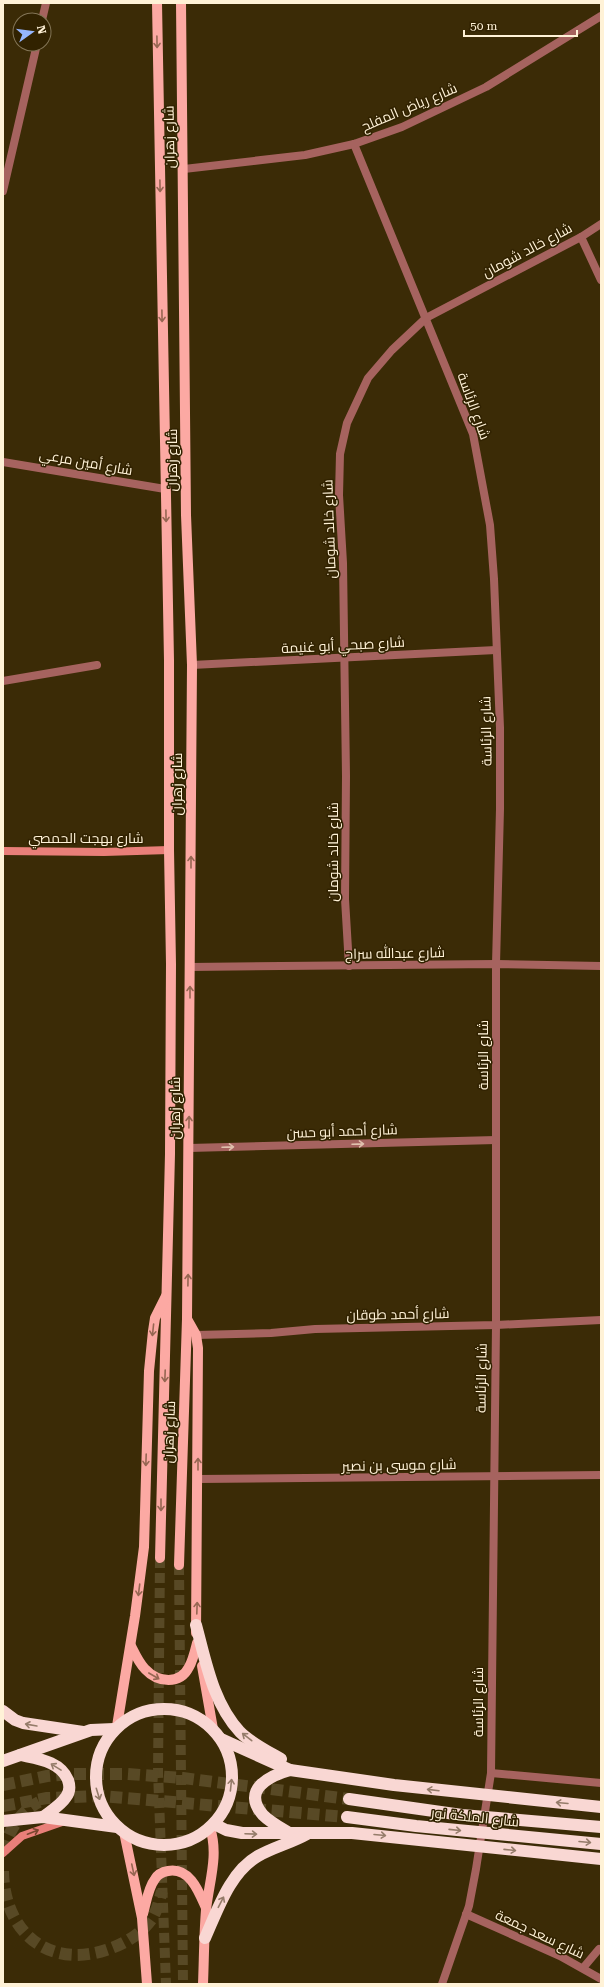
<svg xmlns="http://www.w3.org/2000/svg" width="604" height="1987" viewBox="0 0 604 1987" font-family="'Roboto Serif',Cairo,serif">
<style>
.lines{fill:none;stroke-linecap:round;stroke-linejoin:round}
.primary-tunnel{stroke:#584925;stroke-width:10;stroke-dasharray:10 5;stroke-linecap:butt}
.highway-tunnel{stroke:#584925;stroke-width:12;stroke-dasharray:12 6;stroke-linecap:butt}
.lane{stroke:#a6635f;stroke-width:8}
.street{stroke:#a6635f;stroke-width:8}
.secondary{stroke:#e97f79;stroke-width:8}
.primary{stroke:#fca9a3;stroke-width:10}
.highway{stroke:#f9d7d3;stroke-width:12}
.oneway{stroke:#966652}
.oneway2{stroke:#e0c0ad}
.oneway3{stroke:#957c6a}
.oneway4{stroke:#7b4730}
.labels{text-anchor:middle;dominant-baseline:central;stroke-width:3;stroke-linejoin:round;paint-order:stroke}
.street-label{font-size:14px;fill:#fff2d7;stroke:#312200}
</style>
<rect width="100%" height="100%" fill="#3b2b06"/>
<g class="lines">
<g class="primary-tunnel">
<path d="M 160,1558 L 158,1772 L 166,1984"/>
<path d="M 179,1565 L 183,1984"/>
</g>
<g class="highway-tunnel">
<path d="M 3,1785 L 47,1776 L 70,1774 L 128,1774 L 183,1778 L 349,1799"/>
<path d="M 3,1806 L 47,1798 L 102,1796 L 347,1817"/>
<path d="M 3,1852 C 9,1831 19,1812 39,1802"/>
<path d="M 3,1871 C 4,1931 47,1969 106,1950 C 124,1944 140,1935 151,1920 C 157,1912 159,1901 162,1891"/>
</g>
<path class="lane" d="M 583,1968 L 599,1949"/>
<g class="street">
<path d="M 42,20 L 46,3"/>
<path d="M 354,144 L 473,434 L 490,525 L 494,579 L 500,728 L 500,809 L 496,964 L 496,1325 L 491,1773 L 476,1869 L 469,1906 L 442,1984"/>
<path d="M 184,169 L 305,155 L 354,144 L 402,127 L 486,87 L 601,16"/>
<path d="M 3,191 L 37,44"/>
<path d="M 581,237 L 601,280"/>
<path d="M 3,462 L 165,489"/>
<path d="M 192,665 L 496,650"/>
<path d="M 3,681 L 97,665"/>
<path d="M 349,966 L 345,899 L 346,776 L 343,563 L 339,495 L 340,454 L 347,423 L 368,378 L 392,350 L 426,318 L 581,237 L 601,224"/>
<path d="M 190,967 L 496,964 L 601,966"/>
<path d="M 189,1148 L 496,1140"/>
<path d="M 196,1335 L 271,1333 L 315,1329 L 496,1325 L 601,1320"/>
<path d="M 198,1479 L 601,1475"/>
<path d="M 491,1773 L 601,1783"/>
<path d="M 466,1914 L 560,1956 L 601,1979"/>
</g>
<g class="secondary">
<path d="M 3,851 L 104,852 L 169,850"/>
<path d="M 3,1853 L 22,1836 L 65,1821"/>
</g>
<g class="primary">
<path d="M 157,3 L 169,660 L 169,850 L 171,964 L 170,1154 L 160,1558"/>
<path d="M 187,1319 L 196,1335 L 198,1348 L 196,1633"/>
<path d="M 179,1565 L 187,1319 L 192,665 L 186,515 L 181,3"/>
<path d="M 131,1646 C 135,1654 139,1663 145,1669 C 158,1683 180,1685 189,1667 C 193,1660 195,1651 197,1643"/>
<path d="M 202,1666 L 213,1729"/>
<path d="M 117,1726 L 135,1616 L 144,1547 L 149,1371 L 153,1331 L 155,1318 L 166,1296"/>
<path d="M 124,1832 L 142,1918 L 147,1984"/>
<path d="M 143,1914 C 146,1903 148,1888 155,1879 C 158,1874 162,1872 168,1871 C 190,1867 199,1892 206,1908"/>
<path d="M 203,1984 C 204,1959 204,1935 206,1910 C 209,1882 219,1855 210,1828"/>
</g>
<g class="highway">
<path d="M 196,1625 C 206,1662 213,1703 240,1732 C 251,1743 267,1751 281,1759"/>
<circle cx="164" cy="1777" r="68"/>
<path d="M 3,1711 L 15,1720 L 23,1723 L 83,1732"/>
<path d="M 221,1739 L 290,1770 L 394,1785 L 601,1807"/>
<path d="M 20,1755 C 38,1759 60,1761 68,1780 C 70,1786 70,1792 66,1797 C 61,1805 51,1811 43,1817"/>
<path d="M 3,1761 L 91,1730 L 114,1729"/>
<path d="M 349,1799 L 462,1815 L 601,1827"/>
<path d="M 347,1817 L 416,1826 L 601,1844"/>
<path d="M 3,1821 L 43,1817 L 117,1827"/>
<path d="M 214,1824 L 226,1830 L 242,1833 L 352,1833 L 601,1859"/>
<path d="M 289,1833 C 281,1828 270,1822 263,1815 C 241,1790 269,1776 290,1770"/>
<path d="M 205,1938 C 218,1909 230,1872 258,1856 C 274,1847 291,1843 307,1834"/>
</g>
</g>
<defs><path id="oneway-shaft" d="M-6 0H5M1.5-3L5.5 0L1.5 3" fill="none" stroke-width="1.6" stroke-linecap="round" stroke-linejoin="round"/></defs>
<g class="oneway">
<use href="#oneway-shaft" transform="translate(157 42) rotate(89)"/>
<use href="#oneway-shaft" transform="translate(160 186) rotate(89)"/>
<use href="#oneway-shaft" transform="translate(162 316) rotate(89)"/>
<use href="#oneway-shaft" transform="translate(166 516) rotate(89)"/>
<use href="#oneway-shaft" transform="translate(191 862) rotate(-90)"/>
<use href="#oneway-shaft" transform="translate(190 992) rotate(-90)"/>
<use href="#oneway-shaft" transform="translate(189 1122) rotate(-89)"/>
<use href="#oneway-shaft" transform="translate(188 1280) rotate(-89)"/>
<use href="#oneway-shaft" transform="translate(153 1330) rotate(96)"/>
<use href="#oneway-shaft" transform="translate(165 1376) rotate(92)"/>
<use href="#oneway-shaft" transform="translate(146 1460) rotate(92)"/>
<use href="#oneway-shaft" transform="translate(198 1464) rotate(-90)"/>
<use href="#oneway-shaft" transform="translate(161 1505) rotate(90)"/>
<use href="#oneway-shaft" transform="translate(139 1590) rotate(97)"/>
<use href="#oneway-shaft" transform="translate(197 1608) rotate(-88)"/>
<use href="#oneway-shaft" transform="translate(154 1676) rotate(30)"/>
<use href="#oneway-shaft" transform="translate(133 1870) rotate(78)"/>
</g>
<g class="oneway2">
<use href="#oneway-shaft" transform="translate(358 1144) rotate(-2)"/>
<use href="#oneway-shaft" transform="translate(228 1147) rotate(-2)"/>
</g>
<g class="oneway3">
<use href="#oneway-shaft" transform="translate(31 1725) rotate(-170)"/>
<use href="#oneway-shaft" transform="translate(247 1737) rotate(-142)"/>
<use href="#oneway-shaft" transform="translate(56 1767) rotate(-148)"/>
<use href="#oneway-shaft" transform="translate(231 1785) rotate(-84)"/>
<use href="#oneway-shaft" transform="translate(433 1790) rotate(-173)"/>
<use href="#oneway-shaft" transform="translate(98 1794) rotate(73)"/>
<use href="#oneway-shaft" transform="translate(562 1803) rotate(-175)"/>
<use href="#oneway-shaft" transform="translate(455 1830) rotate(6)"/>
<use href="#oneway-shaft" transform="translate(251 1834) rotate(2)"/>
<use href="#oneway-shaft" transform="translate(380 1835) rotate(5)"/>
<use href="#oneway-shaft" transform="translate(585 1842) rotate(5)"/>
<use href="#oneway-shaft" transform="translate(510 1850) rotate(6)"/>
<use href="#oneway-shaft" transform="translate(221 1902) rotate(-63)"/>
</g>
<use class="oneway4" href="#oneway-shaft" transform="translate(33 1832) rotate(-21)"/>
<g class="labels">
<g class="street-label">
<text transform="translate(409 107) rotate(-23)">شارع رياض المفلح</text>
<text transform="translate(169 137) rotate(-91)">شارع زهران</text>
<text transform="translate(527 250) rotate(-28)">شارع خالد شومان</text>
<text transform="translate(474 406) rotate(70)">شارع الرئاسة</text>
<text transform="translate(172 460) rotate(-90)">شارع زهران</text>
<text transform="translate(86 462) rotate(10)">شارع أمين مرعي</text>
<text transform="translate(329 529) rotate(-92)">شارع خالد شومان</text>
<text transform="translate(343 645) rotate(-3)">شارع صبحي أبو غنيمة</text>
<text transform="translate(486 731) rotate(-91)">شارع الرئاسة</text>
<text transform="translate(177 784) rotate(-90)">شارع زهران</text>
<text x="86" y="838">شارع بهجت الحمصي</text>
<text transform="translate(333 852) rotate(-90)">شارع خالد شومان</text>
<text transform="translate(395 953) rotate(-1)">شارع عبدالله سراج</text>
<text transform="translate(483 1055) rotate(-90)">شارع الرئاسة</text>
<text transform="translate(175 1108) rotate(-90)">شارع زهران</text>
<text transform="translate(342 1131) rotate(-2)">شارع أحمد أبو حسن</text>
<text transform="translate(398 1314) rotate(-1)">شارع أحمد طوقان</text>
<text transform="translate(481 1378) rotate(-89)">شارع الرئاسة</text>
<text transform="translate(169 1432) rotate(-88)">شارع زهران</text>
<text transform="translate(399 1465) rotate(-1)">شارع موسى بن نصير</text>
<text transform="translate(478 1702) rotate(-90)">شارع الرئاسة</text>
<text transform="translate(475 1817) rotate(6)">شارع الملكة نور</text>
<text transform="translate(540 1934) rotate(25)">شارع سعد جمعة</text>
</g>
</g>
<rect width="604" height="1987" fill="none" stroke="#fff2d7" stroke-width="8"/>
<g transform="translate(32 32) rotate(76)"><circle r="19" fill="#312200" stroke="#837556"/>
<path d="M0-3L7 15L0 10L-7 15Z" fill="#95b6fd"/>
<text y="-6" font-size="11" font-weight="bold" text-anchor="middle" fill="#fff2d7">N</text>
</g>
<path d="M464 30v6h113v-6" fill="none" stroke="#fff2d7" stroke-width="2"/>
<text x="470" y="30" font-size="12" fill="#fff2d7" stroke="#312200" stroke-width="3" paint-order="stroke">50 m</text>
</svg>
